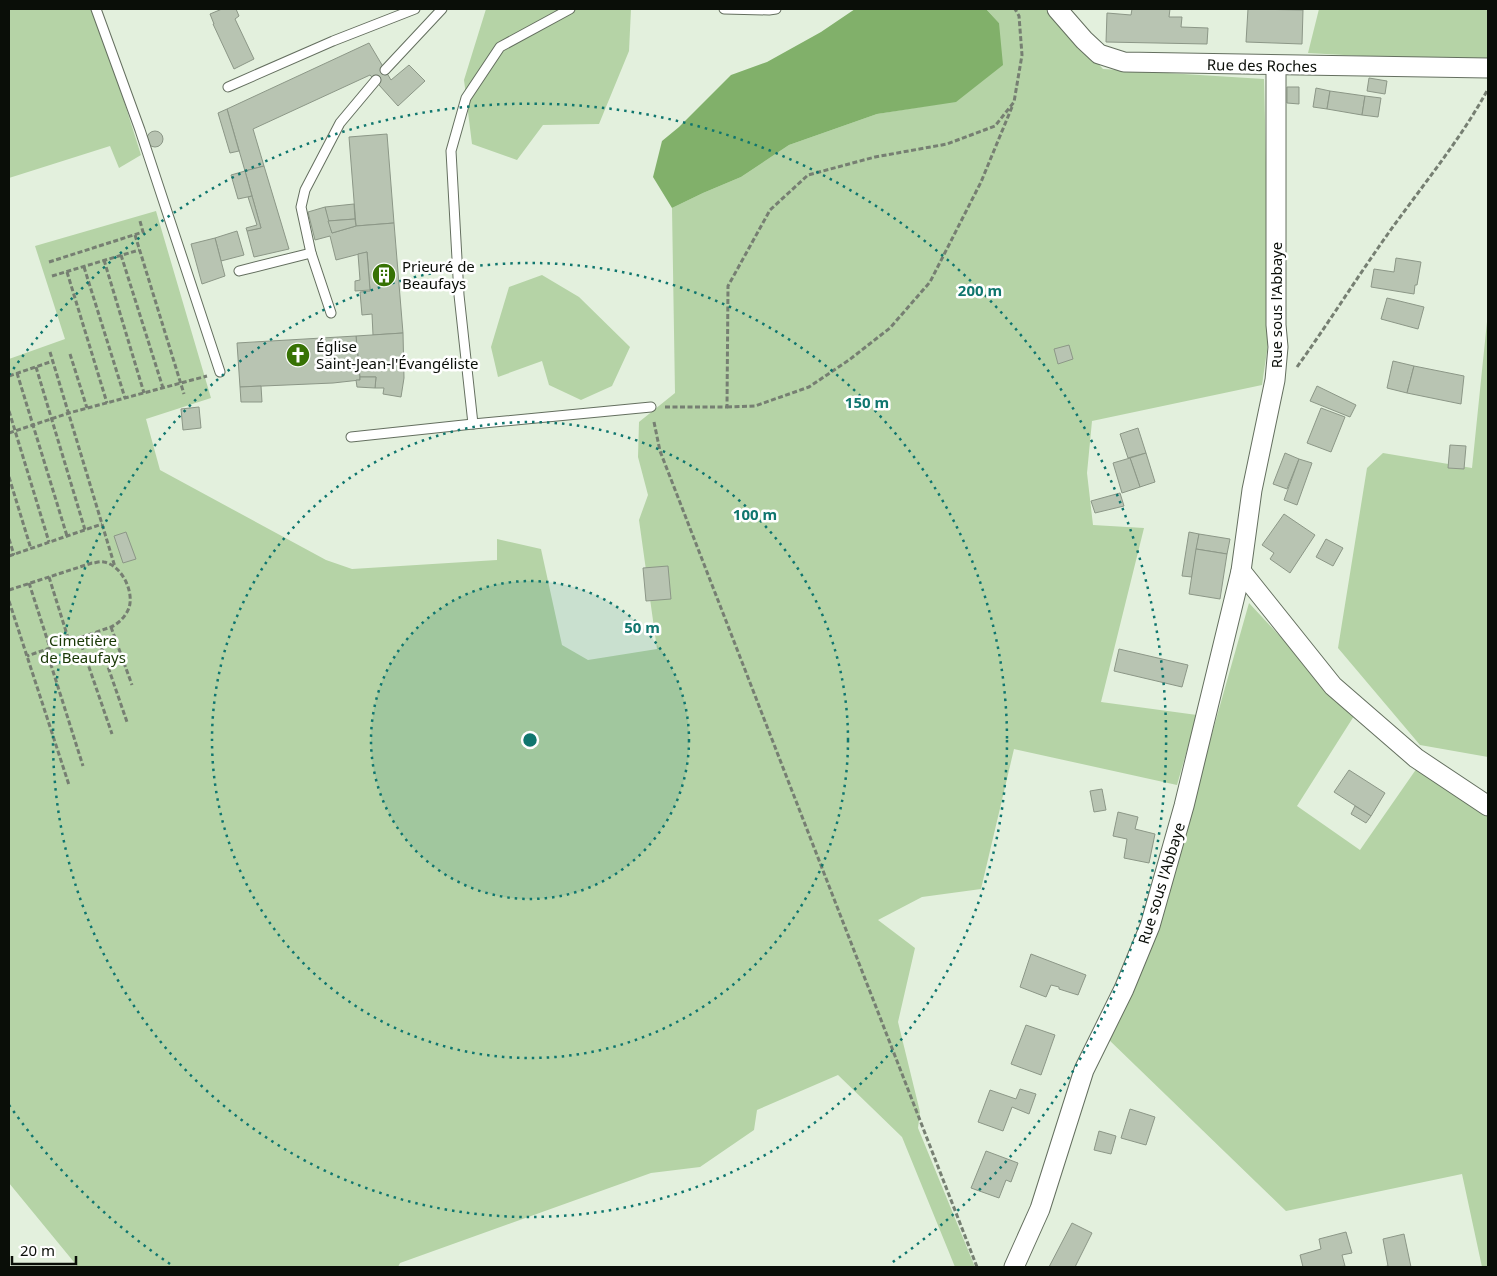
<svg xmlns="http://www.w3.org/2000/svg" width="1497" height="1276" viewBox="0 0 1497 1276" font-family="'Noto Sans',sans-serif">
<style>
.green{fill:#b5d3a6}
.water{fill:#81b06a}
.building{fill:#b8c4b2;stroke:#8c9787}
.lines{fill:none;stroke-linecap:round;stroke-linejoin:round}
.service-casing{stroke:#646f5f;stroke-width:11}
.minor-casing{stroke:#646f5f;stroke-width:21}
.path{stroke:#767f72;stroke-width:3;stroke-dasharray:5 2.5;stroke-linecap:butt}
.service{stroke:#fff;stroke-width:9}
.minor{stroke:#fff;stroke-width:19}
.ring{fill:none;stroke:#0f766e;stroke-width:2.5;stroke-dasharray:2.5 5}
.labels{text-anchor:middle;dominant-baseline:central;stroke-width:5;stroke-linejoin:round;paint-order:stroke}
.street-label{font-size:15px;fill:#0a0e08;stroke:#fff}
.poi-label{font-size:15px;fill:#0a0e08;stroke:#fff;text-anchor:start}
.park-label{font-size:15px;fill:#193805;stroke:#fff}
.centre{fill:#0f766e;stroke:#fff;stroke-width:2.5}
.ring-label{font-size:15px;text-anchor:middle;font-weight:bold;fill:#0f766e;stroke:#fff;stroke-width:5;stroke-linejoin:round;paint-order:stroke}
</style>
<rect width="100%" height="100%" fill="#e3f0dd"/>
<g class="green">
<path d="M 9,9 L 95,9 L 141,155 L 119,168 L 110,146 L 9,178 Z"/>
<path d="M 486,9 L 631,9 L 629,51 L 599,124 L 543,125 L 517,160 L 472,144 L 464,80 Z"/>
<path d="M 986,9 L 1051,9 L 1059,21 L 1103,69 L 1264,79 L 1270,330 L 1262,385 L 1092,421 L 1087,473 L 1093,525 L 1144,528 L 1101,702 L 1197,715 L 1177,785 L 1014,749 L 981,889 L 922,897 L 878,920 L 915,948 L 898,1022 L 920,1112 L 918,1128 L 975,1267 L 955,1267 L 902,1137 L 838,1075 L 757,1110 L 754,1130 L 700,1167 L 651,1173 L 400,1263 L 398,1267 L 78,1267 L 9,1183 L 9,359 L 65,339 L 35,246 L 156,211 L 211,398 L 146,419 L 160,470 L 326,560 L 352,569 L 497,560 L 497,539 L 541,549 L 562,645 L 588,660 L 657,649 L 639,520 L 648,495 L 638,457 L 639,422 L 675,393 L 672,208 L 703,193 L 741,177 L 789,145 L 877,114 L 956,101 L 999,23 Z"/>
<path d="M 1319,9 L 1488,9 L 1488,63 L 1308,53 Z"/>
<path d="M 542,275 L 579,297 L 630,347 L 612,386 L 581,400 L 549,385 L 542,361 L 498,377 L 491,347 L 509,287 Z"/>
<path d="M 1488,312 L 1488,757 L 1420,745 L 1338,648 L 1367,468 L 1383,453 L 1472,468 Z"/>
<path d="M 1249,603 L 1354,716 L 1297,806 L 1360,850 L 1417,768 L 1488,817 L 1488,1267 L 1482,1267 L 1462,1174 L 1286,1211 L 1106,1037 L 1174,868 Z"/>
</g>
<path class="water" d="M 855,9 L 986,9 L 999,23 L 1003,65 L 956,102 L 877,114 L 789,145 L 741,177 L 703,193 L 672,208 L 653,177 L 662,141 L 679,127 L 731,75 L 767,62 L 821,32 Z"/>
<g class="building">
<path d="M 222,9 L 236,9 L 239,16 L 235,19 L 254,59 L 234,69 L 213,24 L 214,24 L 210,14 Z"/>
<path d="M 1132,9 L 1170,9 L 1169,17 L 1182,17 L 1181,27 L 1208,28 L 1207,44 L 1106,42 L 1107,13 L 1131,15 Z"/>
<path d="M 1248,9 L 1303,10 L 1302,44 L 1246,42 Z"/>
<path d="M 369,43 L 391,80 L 409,65 L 425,81 L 398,106 L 370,75 L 253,129 L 264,166 L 245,171 L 227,109 Z"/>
<path d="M 1369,78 L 1387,81 L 1385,94 L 1367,91 Z"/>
<path d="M 1287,87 L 1299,87 L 1299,104 L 1287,103 Z"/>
<path d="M 1316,88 L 1330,91 L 1327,109 L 1313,107 Z"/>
<path d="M 1330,91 L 1365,96 L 1362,115 L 1327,109 Z"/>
<path d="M 1365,96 L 1381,98 L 1378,117 L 1362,115 Z"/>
<path d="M 227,109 L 239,151 L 230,153 L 218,113 Z"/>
<circle cx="155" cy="139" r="8"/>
<path d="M 387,134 L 394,223 L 356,226 L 349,137 Z"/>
<path d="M 264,166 L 289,249 L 254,257 L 247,231 L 261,228 L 245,171 Z"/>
<path d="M 245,171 L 252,196 L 238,199 L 231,175 Z"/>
<path d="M 252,196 L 261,228 L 247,231 L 246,228 L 257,225 L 248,197 Z"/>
<path d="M 354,204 L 355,219 L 328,221 L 325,207 Z"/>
<path d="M 325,207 L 332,233 L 356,226 L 394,223 L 403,333 L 373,335 L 372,314 L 362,315 L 360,292 L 370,291 L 370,290 L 367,252 L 336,260 L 330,236 L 315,240 L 308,212 Z"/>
<path d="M 355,219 L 356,226 L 332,233 L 328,221 Z"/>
<path d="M 237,231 L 244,255 L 221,261 L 215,238 Z"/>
<path d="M 215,238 L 225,276 L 202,284 L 191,244 Z"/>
<path d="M 367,252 L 370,290 L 355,291 L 355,281 L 360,280 L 358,254 Z"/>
<path d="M 1396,258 L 1421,262 L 1417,285 L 1415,285 L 1414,294 L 1371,287 L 1374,269 L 1394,272 Z"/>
<path d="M 1387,298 L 1424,307 L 1418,329 L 1381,319 Z"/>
<path d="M 403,333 L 404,378 L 401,397 L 383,394 L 384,388 L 375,388 L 376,377 L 360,377 L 356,336 Z"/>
<path d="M 356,336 L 360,380 L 333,383 L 240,387 L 237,343 Z"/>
<path d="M 1069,345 L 1073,359 L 1058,364 L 1054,349 Z"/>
<path d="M 1393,361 L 1414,366 L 1407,393 L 1387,388 Z"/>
<path d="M 1414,366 L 1464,376 L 1461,404 L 1407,393 Z"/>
<path d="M 360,377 L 376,377 L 375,388 L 357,387 L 356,380 L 360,380 Z"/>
<path d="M 261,386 L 262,402 L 241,402 L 240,387 Z"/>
<path d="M 1317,386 L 1356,405 L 1350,417 L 1310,401 Z"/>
<path d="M 199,407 L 201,428 L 183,430 L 181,409 Z"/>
<path d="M 1321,408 L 1345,417 L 1331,452 L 1307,443 Z"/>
<path d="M 1138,428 L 1146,453 L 1128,458 L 1120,434 Z"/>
<path d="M 1450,445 L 1466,446 L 1464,469 L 1448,468 Z"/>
<path d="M 1146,453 L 1155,482 L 1140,487 L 1130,458 Z"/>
<path d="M 1285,453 L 1299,459 L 1287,489 L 1273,484 Z"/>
<path d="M 1130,458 L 1140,487 L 1122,493 L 1113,463 Z"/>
<path d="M 1299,459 L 1312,463 L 1297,505 L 1284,500 Z"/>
<path d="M 1120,493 L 1124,506 L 1095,513 L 1091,501 Z"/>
<path d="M 1284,514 L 1315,535 L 1290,573 L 1270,559 L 1274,553 L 1262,545 Z"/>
<path d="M 126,532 L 136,559 L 123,563 L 114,536 Z"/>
<path d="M 1189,532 L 1199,534 L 1192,577 L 1182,576 Z"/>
<path d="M 1199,534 L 1230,539 L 1227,554 L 1196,549 Z"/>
<path d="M 1326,539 L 1343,548 L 1333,566 L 1316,557 Z"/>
<path d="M 1196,549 L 1227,554 L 1220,599 L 1189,594 Z"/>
<path d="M 668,566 L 671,599 L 646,601 L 643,568 Z"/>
<path d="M 1119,649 L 1188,665 L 1182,687 L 1114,671 Z"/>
<path d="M 1349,770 L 1385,793 L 1371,816 L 1334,792 Z"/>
<path d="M 1102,789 L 1106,810 L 1094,812 L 1090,791 Z"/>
<path d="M 1355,806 L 1371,816 L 1366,823 L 1351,814 Z"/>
<path d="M 1118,812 L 1138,817 L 1135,829 L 1155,834 L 1149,863 L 1124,858 L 1127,839 L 1113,836 Z"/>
<path d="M 1031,954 L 1086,975 L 1078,995 L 1059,989 L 1059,987 L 1051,985 L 1046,997 L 1020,987 Z"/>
<path d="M 1026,1025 L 1055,1035 L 1041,1075 L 1011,1064 Z"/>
<path d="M 1020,1089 L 1036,1094 L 1029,1114 L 1012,1107 L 1003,1131 L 978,1122 L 990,1090 L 1016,1099 Z"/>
<path d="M 1130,1109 L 1155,1117 L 1146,1145 L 1121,1138 Z"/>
<path d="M 1099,1131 L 1116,1136 L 1111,1154 L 1094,1150 Z"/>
<path d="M 986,1151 L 1018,1163 L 1011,1182 L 1006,1180 L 999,1198 L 971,1188 Z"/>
<path d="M 1072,1223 L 1092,1233 L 1075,1267 L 1049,1267 Z"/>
<path d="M 1346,1232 L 1352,1253 L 1342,1255 L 1345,1266 L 1339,1267 L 1303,1267 L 1300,1255 L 1321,1249 L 1319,1239 Z"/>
<path d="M 1404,1234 L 1411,1267 L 1382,1267 L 1388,1266 L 1383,1239 Z"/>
</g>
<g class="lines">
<g class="service-casing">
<g id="service">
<path d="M 96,9 L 140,130 L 220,372"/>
<path d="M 724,9 L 769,10 L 776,9"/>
<path d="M 385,70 L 442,9"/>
<path d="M 228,87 L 333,41 L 415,9"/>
<path d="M 239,271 L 311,253"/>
<path d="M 331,313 L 311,253 L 301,207 L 305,190 L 340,123 L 376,80"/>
<path d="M 473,424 L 459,295 L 451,151 L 466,98 L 500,47 L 570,9"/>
<path d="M 351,437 L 473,424 L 651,407"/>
</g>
</g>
<g class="minor-casing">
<g id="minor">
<path d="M 1057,9 L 1084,40 L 1099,54 L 1124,62 L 1488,68"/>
<path d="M 1241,571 L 1333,686 L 1416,758 L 1488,806"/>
<path d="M 1014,1267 L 1040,1209 L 1084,1070 L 1124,989 L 1150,926 L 1184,806 L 1241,571 L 1252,490 L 1275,380 L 1278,347 L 1276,325 L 1276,66"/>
</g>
</g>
<g class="path">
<path d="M 135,235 L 184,394"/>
<path d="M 121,255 L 163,388"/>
<path d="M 104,260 L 144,393"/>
<path d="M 49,262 L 143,232 L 140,221"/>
<path d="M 84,267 L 125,398"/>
<path d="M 67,272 L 107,403"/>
<path d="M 52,276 L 139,250"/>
<path d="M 50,352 L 115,567"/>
<path d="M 70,354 L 87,408"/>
<path d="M 36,367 L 85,530"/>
<path d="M 1297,367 C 1325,328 1351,287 1378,248 C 1415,194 1457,146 1488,89"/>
<path d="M 17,373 L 67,536"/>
<path d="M 9,376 L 53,361"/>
<path d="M 665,407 L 727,407 L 728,286 L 770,210 L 808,175 L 875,157 L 947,144 L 995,126 L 1014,102 L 1022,55 L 1019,16 L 1015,9"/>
<path d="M 727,407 L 755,406 L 809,387 L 849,360 L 890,328 L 930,282 L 981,182 L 1012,107"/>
<path d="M 9,411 L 49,542"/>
<path d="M 654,422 L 660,451 L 977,1267"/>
<path d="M 9,433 L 69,413 L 207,376"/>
<path d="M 9,477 L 31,549"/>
<path d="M 9,539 L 14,555"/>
<path d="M 9,556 L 102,524"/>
<path d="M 49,577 L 69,641"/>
<path d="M 29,583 L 50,648"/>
<path d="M 9,590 L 92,563 C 95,563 100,561 104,562 C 120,565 132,587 130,603 C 129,613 120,623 111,627 L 27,656"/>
<path d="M 9,601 L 69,785"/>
<path d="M 111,627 L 132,685"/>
<path d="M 96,632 L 127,722"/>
<path d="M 79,638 L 112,734"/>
<path d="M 46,649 L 83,766"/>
</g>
<use href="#service" class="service"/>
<use href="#minor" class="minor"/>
</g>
<circle cx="530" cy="740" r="159" fill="#0f766e" fill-opacity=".12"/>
<g class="ring">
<circle cx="530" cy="740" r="159"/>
<circle cx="530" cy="740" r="318"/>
<circle cx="530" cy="740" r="477"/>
<path d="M170 1264A636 636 0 0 1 9 1105M9 375A636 636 0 1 1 890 1264"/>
</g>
<defs>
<g id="building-disc" transform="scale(1.25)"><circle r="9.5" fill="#377204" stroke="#fff"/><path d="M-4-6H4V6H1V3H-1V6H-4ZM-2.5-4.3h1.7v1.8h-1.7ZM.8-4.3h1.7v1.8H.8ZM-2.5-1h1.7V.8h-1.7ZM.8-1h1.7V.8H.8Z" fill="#fff"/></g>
<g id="church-disc" transform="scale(1.25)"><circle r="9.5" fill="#377204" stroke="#fff"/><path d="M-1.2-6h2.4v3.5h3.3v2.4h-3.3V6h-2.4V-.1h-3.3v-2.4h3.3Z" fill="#fff"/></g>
</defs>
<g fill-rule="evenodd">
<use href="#building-disc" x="384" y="275"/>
<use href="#church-disc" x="298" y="355"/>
</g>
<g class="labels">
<g class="street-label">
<text transform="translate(1262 65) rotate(1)">Rue des Roches</text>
<text transform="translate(1276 305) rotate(-90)">Rue sous l'Abbaye</text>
<text transform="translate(1161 883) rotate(-73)">Rue sous l'Abbaye</text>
</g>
<g class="poi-label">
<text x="402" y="266">Prieuré de<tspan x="402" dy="17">Beaufays</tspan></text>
<text x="316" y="346">Église<tspan x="316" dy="17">Saint-Jean-l'Évangéliste</tspan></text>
</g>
<g class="park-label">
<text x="83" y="640">Cimetière<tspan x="83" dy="17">de Beaufays</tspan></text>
</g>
</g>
<circle cx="530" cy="740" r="8" class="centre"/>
<g class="ring-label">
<text x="980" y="296">200 m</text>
<text x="867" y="408">150 m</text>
<text x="755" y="520">100 m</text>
<text x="642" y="633">50 m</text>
</g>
<rect width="1497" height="1276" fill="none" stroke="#0a0e08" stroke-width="20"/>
<path d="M12 1256v8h64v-8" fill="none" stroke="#0a0e08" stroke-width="2.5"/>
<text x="20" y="1256" font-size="15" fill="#0a0e08" stroke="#ffffff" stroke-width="4" paint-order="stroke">20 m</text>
</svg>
